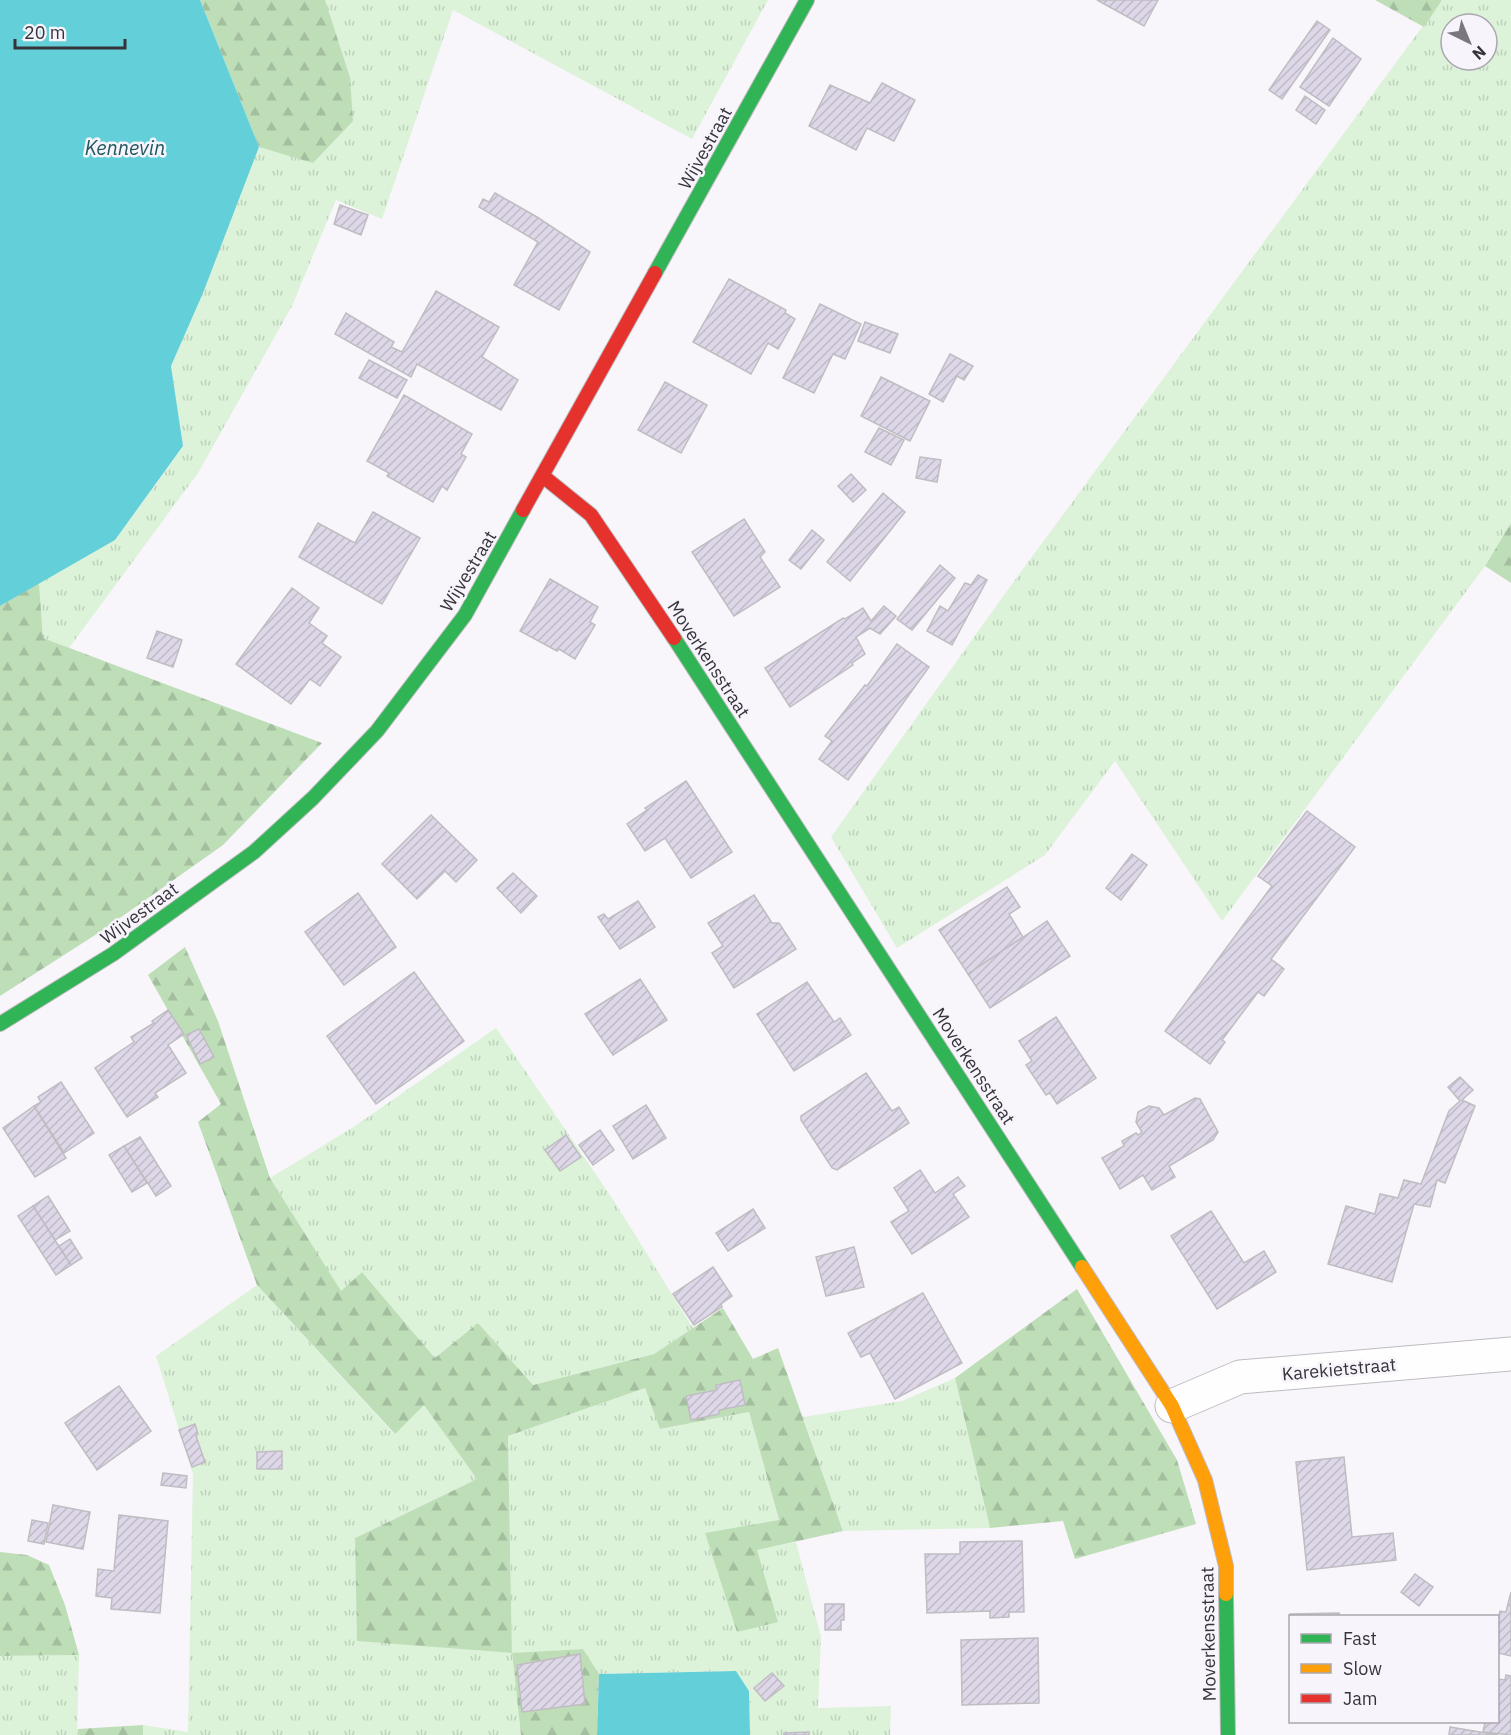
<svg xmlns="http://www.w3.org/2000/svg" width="1511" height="1735" viewBox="0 0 1511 1735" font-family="'IBM Plex Sans',sans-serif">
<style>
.grass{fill:url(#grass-tufts);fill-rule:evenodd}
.forest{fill:url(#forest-firs)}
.water{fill:#63cfd9}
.building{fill:url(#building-hatch);stroke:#bfbdc2;stroke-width:1.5}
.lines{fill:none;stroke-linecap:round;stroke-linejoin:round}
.street-casing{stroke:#bebcc1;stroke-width:35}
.fast-casing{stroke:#bebcc1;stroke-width:16}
.slow-casing{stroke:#bebcc1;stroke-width:16}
.jam-casing{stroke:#bebcc1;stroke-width:16}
.street{stroke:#fefefe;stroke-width:33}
.fast{stroke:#30b455;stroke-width:14}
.slow{stroke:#ff9f0a;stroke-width:14}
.jam{stroke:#e5322d;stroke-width:14}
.labels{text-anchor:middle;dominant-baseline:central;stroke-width:5;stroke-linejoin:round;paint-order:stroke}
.street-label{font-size:18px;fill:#36333b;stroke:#f7f4fc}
.water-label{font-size:20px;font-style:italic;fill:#205a60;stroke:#f7f4fc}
</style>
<defs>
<pattern id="grass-tufts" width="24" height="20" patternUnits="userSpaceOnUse" patternTransform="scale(1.5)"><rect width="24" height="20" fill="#dcf3d9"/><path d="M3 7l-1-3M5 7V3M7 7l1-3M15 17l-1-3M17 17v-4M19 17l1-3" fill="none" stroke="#bdd1bb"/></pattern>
<pattern id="forest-firs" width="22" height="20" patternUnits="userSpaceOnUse" patternTransform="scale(1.5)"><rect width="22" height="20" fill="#bedeb8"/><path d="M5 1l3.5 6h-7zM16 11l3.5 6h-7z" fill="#a4bf9f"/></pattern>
<pattern id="building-hatch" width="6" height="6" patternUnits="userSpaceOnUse" patternTransform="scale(1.5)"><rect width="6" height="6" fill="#ded7e8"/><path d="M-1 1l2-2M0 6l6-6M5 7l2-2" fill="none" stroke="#bfb9c8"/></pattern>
</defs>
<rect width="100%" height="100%" fill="#f8f6fa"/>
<g class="grass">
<path d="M 325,0 L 768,0 L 692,139 L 453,10 L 382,219 L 336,200 L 292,306 L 198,473 L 69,648 L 43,638 L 39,583 L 115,540 L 183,447 L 171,366 L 203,293 L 259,147 L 313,162 L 350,77 Z"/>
<path d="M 1442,0 L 1511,0 L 1511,523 L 1485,566 L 1222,921 L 1115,761 L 1045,855 L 897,948 L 831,837 L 1009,588 ZM 1451,24 L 1487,24 L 1487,60 L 1451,60 Z"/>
<path d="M 496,1028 L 614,1201 L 693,1328 L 654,1354 L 533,1385 L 478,1323 L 435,1358 L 362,1272 L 341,1292 L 270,1178 L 355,1126 Z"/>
<path d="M 257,1285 L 394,1434 L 424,1404 L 477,1479 L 355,1538 L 512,1653 L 508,1436 L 645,1388 L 661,1429 L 749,1412 L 779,1521 L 705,1534 L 757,1550 L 796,1542 L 821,1637 L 818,1708 L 891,1706 L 890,1735 L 750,1735 L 749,1691 L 736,1671 L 599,1674 L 582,1649 L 512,1654 L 521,1735 L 143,1735 L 143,1725 L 188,1732 L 193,1474 L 156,1356 Z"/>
<path d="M 955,1378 L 990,1528 L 843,1531 L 803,1417 L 902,1401 Z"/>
<path d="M 79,1655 L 77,1735 L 0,1735 L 0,1656 Z"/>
</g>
<g class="forest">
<path d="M 200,0 L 325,0 L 350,77 L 353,121 L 313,163 L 259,147 Z"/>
<path d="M 1375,0 L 1442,0 L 1424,27 Z"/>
<path d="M 1511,523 L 1511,583 L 1485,566 Z"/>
<path d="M 39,583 L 43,638 L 322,743 L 223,845 L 103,930 L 0,996 L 0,606 Z"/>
<path d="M 185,947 L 218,1021 L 270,1178 L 341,1291 L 362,1272 L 435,1358 L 478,1323 L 533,1385 L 654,1354 L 723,1308 L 753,1359 L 778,1348 L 843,1531 L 757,1550 L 778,1622 L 737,1632 L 705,1533 L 779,1520 L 749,1412 L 660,1429 L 645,1388 L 508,1436 L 512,1653 L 583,1649 L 599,1674 L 597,1735 L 521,1735 L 512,1653 L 357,1641 L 355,1538 L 477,1479 L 424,1405 L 395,1434 L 257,1285 L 198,1122 L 221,1104 L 148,975 Z"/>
<path d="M 1077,1289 L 1177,1460 L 1196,1524 L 1075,1559 L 1063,1521 L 990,1528 L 955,1378 Z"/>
<path d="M 0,1552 L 27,1555 L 49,1565 L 65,1605 L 79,1655 L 0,1656 Z"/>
<path d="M 143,1725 L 143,1735 L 77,1735 L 78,1729 Z"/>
</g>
<g class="water">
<path d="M 0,0 L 200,0 L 259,147 L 203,293 L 171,366 L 183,446 L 115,540 L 0,606 Z"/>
<path d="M 736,1671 L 749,1691 L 750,1735 L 597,1735 L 599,1674 Z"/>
</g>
<g class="building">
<path d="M 1097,0 L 1158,0 L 1144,26 Z"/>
<path d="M 1317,21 L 1330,30 L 1282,99 L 1269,90 Z"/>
<path d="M 1333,38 L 1361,59 L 1329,106 L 1300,87 Z"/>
<path d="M 882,83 L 915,100 L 894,141 L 867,128 L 856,150 L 809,126 L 830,85 L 870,103 Z"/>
<path d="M 1305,96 L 1325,110 L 1316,124 L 1296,110 Z"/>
<path d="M 495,193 L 537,217 L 590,252 L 559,310 L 514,285 L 538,242 L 479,207 L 483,199 L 489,202 Z"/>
<path d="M 340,205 L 368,215 L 361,235 L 334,224 Z"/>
<path d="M 729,279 L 786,310 L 785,313 L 795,319 L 778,349 L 768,343 L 751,374 L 693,342 Z"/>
<path d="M 436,291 L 499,327 L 482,357 L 518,380 L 501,410 L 417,364 L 411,377 L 335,334 L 346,313 L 394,342 L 391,347 L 402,352 Z"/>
<path d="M 820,304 L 861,324 L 845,359 L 833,354 L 814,393 L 783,378 Z"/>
<path d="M 865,322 L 898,334 L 890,353 L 858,341 Z"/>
<path d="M 950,354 L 973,366 L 964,380 L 957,376 L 943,402 L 929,394 Z"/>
<path d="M 369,360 L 407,380 L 397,398 L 359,378 Z"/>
<path d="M 881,377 L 930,401 L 910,441 L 861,416 Z"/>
<path d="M 665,382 L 707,405 L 681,453 L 638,430 Z"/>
<path d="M 404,395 L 472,434 L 461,454 L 466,457 L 447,490 L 442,486 L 433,502 L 387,476 L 389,473 L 367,461 Z"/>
<path d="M 879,428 L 904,440 L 891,465 L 865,452 Z"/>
<path d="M 920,457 L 941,460 L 937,482 L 916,478 Z"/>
<path d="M 851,474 L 866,490 L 853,502 L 838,486 Z"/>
<path d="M 883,493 L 905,512 L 850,581 L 827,562 Z"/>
<path d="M 373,512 L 420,538 L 382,604 L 299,557 L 318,523 L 355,543 Z"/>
<path d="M 744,519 L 765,552 L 760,557 L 780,587 L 734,616 L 692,552 Z"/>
<path d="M 812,530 L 824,540 L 801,569 L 789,560 Z"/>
<path d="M 940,565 L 955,578 L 912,630 L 897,619 Z"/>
<path d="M 978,575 L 987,580 L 952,645 L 927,631 L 940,606 L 948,611 L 965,583 L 971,585 Z"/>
<path d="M 550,579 L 598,607 L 590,622 L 595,625 L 575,659 L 559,649 L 557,651 L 520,631 Z"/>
<path d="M 292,588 L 319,608 L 309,623 L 327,636 L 322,643 L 341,657 L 320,686 L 310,679 L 291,704 L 236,664 Z"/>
<path d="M 884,606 L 896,616 L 880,634 L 870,628 L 856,637 L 865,654 L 852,663 L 853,665 L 790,707 L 765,668 L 843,618 L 845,619 L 863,608 L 871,621 Z"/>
<path d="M 157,631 L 182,640 L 173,667 L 147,658 Z"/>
<path d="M 897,644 L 929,667 L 848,780 L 819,759 L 832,741 L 825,736 L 865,685 L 867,686 Z"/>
<path d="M 686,781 L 732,852 L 691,878 L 665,838 L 645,851 L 627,824 L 647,810 L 645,808 Z"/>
<path d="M 1307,811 L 1355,847 L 1271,959 L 1284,969 L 1264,996 L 1258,992 L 1222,1040 L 1225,1042 L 1210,1064 L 1165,1031 L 1272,886 L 1258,876 Z"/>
<path d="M 431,815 L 477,860 L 456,882 L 445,871 L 417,899 L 382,864 Z"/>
<path d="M 1132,854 L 1147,865 L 1121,900 L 1106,888 Z"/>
<path d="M 513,873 L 537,896 L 521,913 L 497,888 Z"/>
<path d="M 1007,887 L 1020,907 L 1009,914 L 1023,937 L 968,974 L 939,930 Z"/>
<path d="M 358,893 L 396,947 L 344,985 L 305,932 Z"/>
<path d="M 754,895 L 772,923 L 779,923 L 796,949 L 734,988 L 712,953 L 723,946 L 708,923 Z"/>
<path d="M 638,901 L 655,927 L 620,949 L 598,917 L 604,914 L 608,919 Z"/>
<path d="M 1047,921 L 1070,956 L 990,1008 L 968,974 Z"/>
<path d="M 414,972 L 464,1041 L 376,1104 L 327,1036 Z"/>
<path d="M 640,979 L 667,1020 L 613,1055 L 585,1014 Z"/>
<path d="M 807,982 L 834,1022 L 840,1018 L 851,1035 L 794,1071 L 757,1014 Z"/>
<path d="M 168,1010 L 184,1034 L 168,1045 L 186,1073 L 155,1093 L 158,1097 L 127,1117 L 95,1068 L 134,1042 L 131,1037 L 154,1023 L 152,1021 Z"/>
<path d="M 1056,1017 L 1096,1078 L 1057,1104 L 1050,1093 L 1046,1095 L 1026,1065 L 1032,1061 L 1019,1041 Z"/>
<path d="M 199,1029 L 214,1057 L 200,1064 L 186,1035 Z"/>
<path d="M 866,1073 L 892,1111 L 899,1107 L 909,1123 L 837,1170 L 832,1168 L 801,1120 L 801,1116 Z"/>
<path d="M 1460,1077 L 1473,1090 L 1462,1100 L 1475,1106 L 1445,1183 L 1437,1180 L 1430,1207 L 1414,1204 L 1392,1282 L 1328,1264 L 1346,1206 L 1375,1214 L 1380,1194 L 1398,1198 L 1404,1180 L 1421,1184 L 1449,1111 L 1460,1101 L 1448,1087 Z"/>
<path d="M 61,1082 L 94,1133 L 64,1153 L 34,1106 L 41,1102 L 38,1097 Z"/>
<path d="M 1195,1098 L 1200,1099 L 1218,1132 L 1213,1140 L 1169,1166 L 1175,1177 L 1152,1190 L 1143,1175 L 1120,1189 L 1102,1158 L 1124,1146 L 1122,1141 L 1136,1133 L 1138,1135 L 1142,1132 L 1136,1122 L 1138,1112 L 1149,1106 L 1159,1108 L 1164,1115 Z"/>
<path d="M 646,1105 L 666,1138 L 633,1159 L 613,1126 Z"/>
<path d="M 34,1106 L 66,1158 L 35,1177 L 3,1128 Z"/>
<path d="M 600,1130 L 614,1150 L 593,1165 L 579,1145 Z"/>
<path d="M 566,1135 L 581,1157 L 560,1171 L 545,1150 Z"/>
<path d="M 140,1137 L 171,1186 L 156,1196 L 124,1146 Z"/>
<path d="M 124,1146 L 147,1183 L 132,1192 L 109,1155 Z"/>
<path d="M 920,1170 L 935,1193 L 958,1177 L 965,1186 L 953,1194 L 969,1217 L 912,1254 L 891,1222 L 909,1211 L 894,1188 Z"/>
<path d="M 48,1196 L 70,1231 L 55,1240 L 33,1206 Z"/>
<path d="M 33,1206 L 71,1265 L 56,1275 L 18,1216 Z"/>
<path d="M 753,1209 L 765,1228 L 728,1251 L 716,1233 Z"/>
<path d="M 1211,1211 L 1244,1263 L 1264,1251 L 1276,1272 L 1217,1309 L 1171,1236 Z"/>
<path d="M 70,1239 L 82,1258 L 71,1265 L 59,1246 Z"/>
<path d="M 854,1247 L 864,1287 L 826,1296 L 816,1257 Z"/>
<path d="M 713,1267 L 732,1296 L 721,1304 L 722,1307 L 694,1325 L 673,1294 Z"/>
<path d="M 923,1293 L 962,1363 L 895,1399 L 870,1353 L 861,1357 L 848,1333 Z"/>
<path d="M 740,1380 L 745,1405 L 719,1410 L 719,1414 L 691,1420 L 686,1396 L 717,1390 L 716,1385 Z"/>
<path d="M 119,1386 L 151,1431 L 97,1470 L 65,1423 Z"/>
<path d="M 195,1424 L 198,1434 L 196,1436 L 205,1462 L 192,1467 L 179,1430 Z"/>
<path d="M 282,1451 L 282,1469 L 257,1469 L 257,1452 Z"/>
<path d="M 1344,1457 L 1352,1537 L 1393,1533 L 1396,1560 L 1307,1570 L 1296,1462 Z"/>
<path d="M 163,1473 L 187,1476 L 186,1488 L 161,1485 Z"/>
<path d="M 53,1505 L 90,1512 L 83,1549 L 46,1542 Z"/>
<path d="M 119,1515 L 168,1521 L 160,1613 L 111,1609 L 112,1598 L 96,1596 L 98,1569 L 114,1571 Z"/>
<path d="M 32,1520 L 48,1523 L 44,1544 L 28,1541 Z"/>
<path d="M 1022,1541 L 1024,1612 L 1009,1612 L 1009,1617 L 990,1618 L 990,1611 L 927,1613 L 925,1554 L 960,1554 L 960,1542 Z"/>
<path d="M 1415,1574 L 1433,1587 L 1419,1606 L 1401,1592 Z"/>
<path d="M 1511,1592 L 1511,1656 L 1498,1653 L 1498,1620 L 1500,1611 L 1506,1612 Z"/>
<path d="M 825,1604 L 844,1604 L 844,1620 L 841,1620 L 841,1630 L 825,1630 Z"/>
<path d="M 1339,1613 L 1340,1616 L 1354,1616 L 1290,1616 L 1290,1634 L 1290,1614 Z"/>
<path d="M 1038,1638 L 1039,1703 L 962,1705 L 961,1640 Z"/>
<path d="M 580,1654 L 585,1704 L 522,1712 L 517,1665 Z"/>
<path d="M 772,1673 L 784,1686 L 765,1701 L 754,1688 Z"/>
<path d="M 1506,1675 L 1511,1676 L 1511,1735 L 1483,1732 L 1485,1722 L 1498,1722 L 1498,1679 L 1505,1680 Z"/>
<path d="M 1450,1727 L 1498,1735 L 1449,1735 Z"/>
<path d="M 809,1732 L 809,1735 L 784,1735 L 784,1733 Z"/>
</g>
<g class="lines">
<g class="street-casing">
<path id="street" d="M 1172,1406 L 1240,1377 L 1511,1354"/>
</g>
<g class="fast-casing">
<g id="fast">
<path d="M 655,273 L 807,0"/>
<path d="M 674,638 L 1082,1267"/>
<path d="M 0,1024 L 113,954 L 254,852 L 313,798 L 377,731 L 465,615 L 523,510"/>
<path d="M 1226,1594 L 1228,1735"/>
</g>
</g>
<g class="slow-casing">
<path id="slow" d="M 1082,1267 L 1172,1406 L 1205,1480 L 1226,1566 L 1226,1594"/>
</g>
<g class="jam-casing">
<g id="jam">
<path d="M 544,477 L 591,515 L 674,638"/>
<path d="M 523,510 L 655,273"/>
</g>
</g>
<use href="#street" class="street"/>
<use href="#fast" class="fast"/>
<use href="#slow" class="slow"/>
<use href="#jam" class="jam"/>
</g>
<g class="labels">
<g class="street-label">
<text transform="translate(705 148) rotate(-61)">Wijvestraat</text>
<text transform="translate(468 571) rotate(-59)">Wijvestraat</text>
<text transform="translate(709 659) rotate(57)">Moverkensstraat</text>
<text transform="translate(139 913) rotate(-36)">Wijvestraat</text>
<text transform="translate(974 1066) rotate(57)">Moverkensstraat</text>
<text transform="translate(1339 1369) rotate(-5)">Karekietstraat</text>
<text transform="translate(1208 1634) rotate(-91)">Moverkensstraat</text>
</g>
<g class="water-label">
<text x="125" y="147">Kennevin</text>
</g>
</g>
<rect x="1289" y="1615" width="210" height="108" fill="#f7f4fc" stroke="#aaa7af" stroke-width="1.5"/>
<rect x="1301" y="1634" width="30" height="9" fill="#30b455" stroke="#aaa7af" stroke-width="1.5"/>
<text x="1343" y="1645" font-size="18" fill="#36333b">Fast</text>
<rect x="1301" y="1664" width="30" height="9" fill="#ff9f0a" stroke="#aaa7af" stroke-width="1.5"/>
<text x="1343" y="1675" font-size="18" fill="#36333b">Slow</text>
<rect x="1301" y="1694" width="30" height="9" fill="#e5322d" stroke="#aaa7af" stroke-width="1.5"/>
<text x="1343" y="1705" font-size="18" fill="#36333b">Jam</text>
<g transform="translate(1469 42) rotate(137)"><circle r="28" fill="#f7f4fc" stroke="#aaa7af" stroke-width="1.5"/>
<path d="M0-4.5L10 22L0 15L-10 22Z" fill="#7a777e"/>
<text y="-9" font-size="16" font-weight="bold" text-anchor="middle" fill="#36333b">N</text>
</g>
<path d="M15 39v9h110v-9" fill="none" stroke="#36333b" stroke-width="3"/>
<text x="24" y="39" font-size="18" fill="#36333b" stroke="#f7f4fc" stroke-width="4.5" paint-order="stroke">20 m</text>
</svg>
